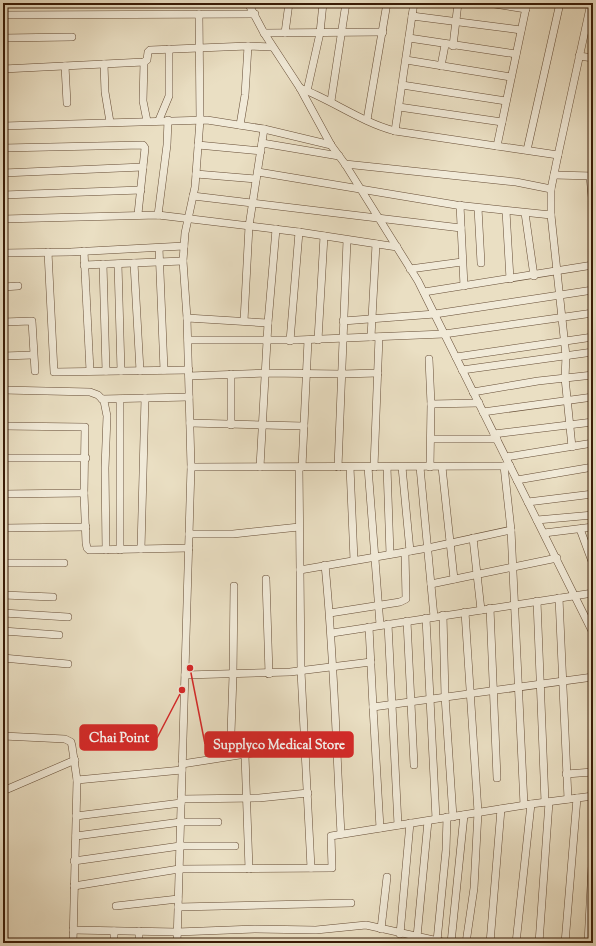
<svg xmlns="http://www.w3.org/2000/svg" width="596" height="946" viewBox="0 0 596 946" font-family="'Sorts Mill Goudy',serif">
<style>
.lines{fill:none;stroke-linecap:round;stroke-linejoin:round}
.minor-casing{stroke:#654c35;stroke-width:8}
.minor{stroke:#f1ead8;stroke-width:7}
.leader{fill:none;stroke:#d62828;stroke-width:1.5}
.callout-dot{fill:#d62828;stroke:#f1ead8;stroke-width:1.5}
.callout{fill:#d62828;stroke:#d62828;stroke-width:1.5}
.callout-label{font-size:13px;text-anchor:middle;font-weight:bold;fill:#fff}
</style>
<rect width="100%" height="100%" fill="#eadfc3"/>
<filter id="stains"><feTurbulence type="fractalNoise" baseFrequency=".005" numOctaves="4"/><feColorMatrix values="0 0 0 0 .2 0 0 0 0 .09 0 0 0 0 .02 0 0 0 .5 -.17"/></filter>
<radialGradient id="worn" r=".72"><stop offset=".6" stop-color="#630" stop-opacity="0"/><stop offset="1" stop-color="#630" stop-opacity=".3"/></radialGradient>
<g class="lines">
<g class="minor-casing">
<g id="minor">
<path d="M 248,3 L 264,33 L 300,88 L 331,145 L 345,164 L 418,281 L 593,633"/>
<path d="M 488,3 L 526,9"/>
<path d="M 3,15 L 255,14"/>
<path d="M 412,16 L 414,3"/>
<path d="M 264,33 L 383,32"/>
<path d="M 285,33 L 289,3"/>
<path d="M 3,38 L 72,37"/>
<path d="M 409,38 L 516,54"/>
<path d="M 453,46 L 458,3"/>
<path d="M 579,56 L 593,58"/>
<path d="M 406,60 L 511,77"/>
<path d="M 144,62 L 143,101 L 147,121"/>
<path d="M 104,64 L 105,92 L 110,122"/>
<path d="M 65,66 L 67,103"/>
<path d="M 441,66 L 445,45"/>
<path d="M 3,69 L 144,62 L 147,60 L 148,52 L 150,50 L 248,46 L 272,47"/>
<path d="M 402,85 L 506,101"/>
<path d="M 300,88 C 332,100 361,122 395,131 L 558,155 L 591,3"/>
<path d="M 307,91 L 320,33 L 323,3"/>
<path d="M 331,101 L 346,3"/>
<path d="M 399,107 L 502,122"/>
<path d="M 159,120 L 169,96 L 169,49"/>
<path d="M 367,120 L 387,3"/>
<path d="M 240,125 L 245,95 L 248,46"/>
<path d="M 3,126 L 207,120 L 264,129 L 331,145"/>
<path d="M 395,131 L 412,16 L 521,30"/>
<path d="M 262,143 L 339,156"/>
<path d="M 198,145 L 261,151"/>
<path d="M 497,146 L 527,3"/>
<path d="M 3,148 L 143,145 L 145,148 L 138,214"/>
<path d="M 527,150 L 560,3"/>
<path d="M 345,164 L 516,182 L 551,189"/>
<path d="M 258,172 L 456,205 L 551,215 L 551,189 L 558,155"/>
<path d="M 3,173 L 143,167"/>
<path d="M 196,174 L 256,179"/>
<path d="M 554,175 L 593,176"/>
<path d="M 590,176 L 593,208"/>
<path d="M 3,195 L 141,190"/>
<path d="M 193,196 L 461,228"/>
<path d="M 460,205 L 464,286"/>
<path d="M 478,208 L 481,263"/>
<path d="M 506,211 L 510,279"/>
<path d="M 525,213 L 534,276"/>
<path d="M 158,215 L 167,145 L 168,120"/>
<path d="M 551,215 L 566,356 L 565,378 L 572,447"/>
<path d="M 3,219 L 158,215 L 299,232 L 397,247"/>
<path d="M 159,248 L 164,370"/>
<path d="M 84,251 L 90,371"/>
<path d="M 48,252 L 54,372 L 189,370"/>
<path d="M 3,253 L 71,252 L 184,246"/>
<path d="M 134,263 L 140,371"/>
<path d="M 103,264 L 106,371"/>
<path d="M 118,264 L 121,371"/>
<path d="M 84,265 L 183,261"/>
<path d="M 410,269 L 462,262"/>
<path d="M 3,287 L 18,286"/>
<path d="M 424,292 L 593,265"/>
<path d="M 187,318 L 268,323"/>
<path d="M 244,321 L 249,226 L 264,129"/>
<path d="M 343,321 L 435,314 L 593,290"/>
<path d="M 3,322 L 32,321 L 35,371"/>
<path d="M 371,337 L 376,244"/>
<path d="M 188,340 L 297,340 L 444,334 L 593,313"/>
<path d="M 318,340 L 324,236"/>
<path d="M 290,341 L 299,232"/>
<path d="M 3,356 L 33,355"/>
<path d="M 456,357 L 593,337"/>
<path d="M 429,359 L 431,404 L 430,467"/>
<path d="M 462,370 L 593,352"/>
<path d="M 231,374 L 231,425"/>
<path d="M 189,376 L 266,373 L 342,374 L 378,373"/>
<path d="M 3,390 L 90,392 L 98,395 L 104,401 L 107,416 L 105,468 L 106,550"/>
<path d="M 473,392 L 538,381 L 593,375"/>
<path d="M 102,399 L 189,397"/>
<path d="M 431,404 L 479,403"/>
<path d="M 483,412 L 593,397"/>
<path d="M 190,423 L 304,426"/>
<path d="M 3,426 L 85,427 L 84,493 L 86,543 L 87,548 L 89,550 L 189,548"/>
<path d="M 494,434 L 593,422"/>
<path d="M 431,439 L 497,439"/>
<path d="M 506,457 L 593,443"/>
<path d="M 3,458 L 86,458"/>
<path d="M 504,466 L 511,530 L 524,805"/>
<path d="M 191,467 L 187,318 L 183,261 L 185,233 L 195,187 L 200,120 L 199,14"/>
<path d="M 260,467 L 268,323 L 276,229"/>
<path d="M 299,467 L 301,671 L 311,868"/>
<path d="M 302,467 L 308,340"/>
<path d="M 338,467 L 347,240"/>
<path d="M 350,467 L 354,560"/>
<path d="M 368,467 L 380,625"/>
<path d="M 374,467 L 379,337"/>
<path d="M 387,467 L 390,554"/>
<path d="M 402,467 L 410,551"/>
<path d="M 420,467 L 434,617"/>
<path d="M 442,467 L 454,579"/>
<path d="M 517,480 L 593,467"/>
<path d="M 3,494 L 84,493"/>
<path d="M 528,502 L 593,494"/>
<path d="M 537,520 L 593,515"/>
<path d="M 3,528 L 86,527"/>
<path d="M 580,529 L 593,564"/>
<path d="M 544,533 L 593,527"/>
<path d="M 189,534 L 233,534 L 299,527"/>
<path d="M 473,538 L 481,610"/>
<path d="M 141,549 L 145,398"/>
<path d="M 120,550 L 120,399"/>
<path d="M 3,563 L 64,563"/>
<path d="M 325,565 C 334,654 336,744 341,834"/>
<path d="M 300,570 L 428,548 L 511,530"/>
<path d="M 266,579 L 269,674"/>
<path d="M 431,584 L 557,558"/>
<path d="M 3,595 L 53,597"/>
<path d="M 559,598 L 568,799"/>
<path d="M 537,601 L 545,802"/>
<path d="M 490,608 L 497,778"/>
<path d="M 465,612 L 478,812 L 474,888 L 466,943"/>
<path d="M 3,613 L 68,617"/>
<path d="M 330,613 L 400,602 L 406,599 L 405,552"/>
<path d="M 443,615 L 445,696 L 453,817"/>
<path d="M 426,618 L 436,819"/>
<path d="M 407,621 L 414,765"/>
<path d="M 388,624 L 398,825"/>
<path d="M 369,627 L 373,707 L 593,677"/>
<path d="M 3,631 L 59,635"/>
<path d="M 332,633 L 593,593"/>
<path d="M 3,658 L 68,664"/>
<path d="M 185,675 L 290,672 L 371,662"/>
<path d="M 373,707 L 380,828"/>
<path d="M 231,733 L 233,675 L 234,586"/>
<path d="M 3,736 L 65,739 L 71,742 L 72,746 L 77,780 L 73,943"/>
<path d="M 245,755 L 249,869"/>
<path d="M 182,764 L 305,745"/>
<path d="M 566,774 L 593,772"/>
<path d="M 77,780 L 182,770"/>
<path d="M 3,791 L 75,760"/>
<path d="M 181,799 L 259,798 L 308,793"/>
<path d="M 76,816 L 181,803"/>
<path d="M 76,836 L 181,822 L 218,822"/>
<path d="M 74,861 L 180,846 L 235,846"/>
<path d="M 74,886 L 179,869 L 332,868 L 331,836 L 531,804 L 593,796"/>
<path d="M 116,906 L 178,899"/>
<path d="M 178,907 L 351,903"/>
<path d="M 381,929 L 387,877"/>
<path d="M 73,930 L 177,932 L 255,929 L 316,930 L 366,925 L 447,943"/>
<path d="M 114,931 L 114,943"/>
<path d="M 139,931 L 139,943"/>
<path d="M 400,934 L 410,823"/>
<path d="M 417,937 L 428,821"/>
<path d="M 437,941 L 446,850 L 447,817"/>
<path d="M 177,943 L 191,467 L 510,466"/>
<path d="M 451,943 L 464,815"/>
<path d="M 490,943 L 501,809"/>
<path d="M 516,943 L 531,804"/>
<path d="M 539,943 L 549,802"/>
<path d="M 565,943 L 577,798"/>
<path d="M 588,943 L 593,847"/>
</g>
</g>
<use href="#minor" class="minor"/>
</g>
<path class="leader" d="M182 690L157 738M190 668L205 744"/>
<g class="callout-dot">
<circle cx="182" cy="690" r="4"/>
<circle cx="190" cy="668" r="4"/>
</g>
<g class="callout">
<rect x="80" y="725" width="77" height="25" rx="4"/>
<rect x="205" y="732" width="148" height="25" rx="4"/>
</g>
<g class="callout-label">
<text x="119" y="742">Chai Point</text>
<text x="279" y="749">Supplyco Medical Store</text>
</g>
<rect width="596" height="946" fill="none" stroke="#eadfc3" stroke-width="16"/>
<rect x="4" y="4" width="588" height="938" fill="none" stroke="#391b06" stroke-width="2"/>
<rect x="8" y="8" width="580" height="930" fill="none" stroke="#391b06"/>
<rect width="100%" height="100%" filter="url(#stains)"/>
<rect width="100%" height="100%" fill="url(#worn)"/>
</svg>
